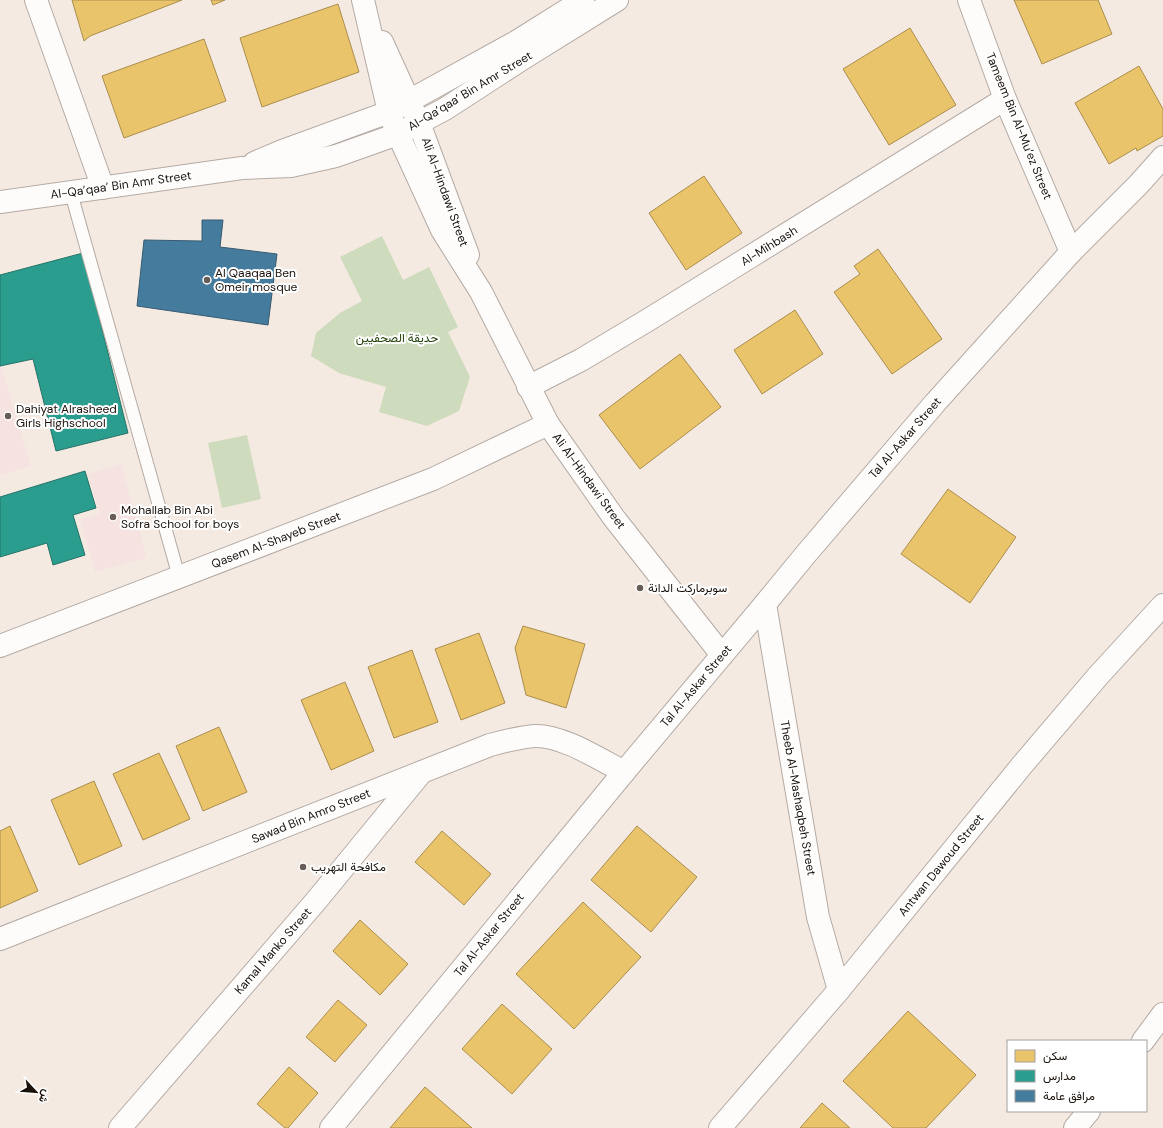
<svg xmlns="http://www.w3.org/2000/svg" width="1163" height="1128" viewBox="0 0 1163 1128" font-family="'DM Sans',Vazirmatn,sans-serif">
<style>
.education{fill:#f6e2e1}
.green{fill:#cedbbc}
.homes{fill:#e9c46a;stroke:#ab8e4e}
.schools{fill:#2a9d8f;stroke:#257367}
.public{fill:#457b9d;stroke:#385b71}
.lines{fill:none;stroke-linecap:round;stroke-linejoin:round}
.service-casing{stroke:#b4aba4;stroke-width:14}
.minor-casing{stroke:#b4aba4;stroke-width:24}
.tertiary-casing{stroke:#b4aba4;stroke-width:24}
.service{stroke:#fefcfb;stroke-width:12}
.minor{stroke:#fefcfb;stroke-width:22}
.tertiary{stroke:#fefcfb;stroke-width:22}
.poi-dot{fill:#675d56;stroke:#fff;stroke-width:1.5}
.labels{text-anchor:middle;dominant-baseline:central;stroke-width:4;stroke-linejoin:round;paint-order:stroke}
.street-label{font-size:12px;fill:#1a110b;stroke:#fff}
.poi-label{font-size:12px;fill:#1a110b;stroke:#fff;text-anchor:start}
.park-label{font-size:12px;fill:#224108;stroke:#fff}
</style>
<rect width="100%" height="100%" fill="#f5eae2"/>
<g class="education">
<path d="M 0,366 L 1,366 L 31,466 L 0,475 Z"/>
<path d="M 121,464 L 146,554 L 145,558 L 95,572 L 80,519 L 100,514 L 88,474 Z"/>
</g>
<g class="green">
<path d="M 382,236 L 403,280 L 429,267 L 458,327 L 448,332 L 470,377 L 459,411 L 427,426 L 379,412 L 386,387 L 339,373 L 311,356 L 316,333 L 340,313 L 362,301 L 340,257 Z"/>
<path d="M 247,435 L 261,499 L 222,508 L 208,443 Z"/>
</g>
<g class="homes">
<path d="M 72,0 L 182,0 L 90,36 L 84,41 Z"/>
<path d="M 211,0 L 225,0 L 213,5 Z"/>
<path d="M 1014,0 L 1098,0 L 1112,34 L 1042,64 Z"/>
<path d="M 338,4 L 359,72 L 262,107 L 240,38 Z"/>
<path d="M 910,28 L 956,105 L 889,145 L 843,69 Z"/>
<path d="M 204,39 L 226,101 L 124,138 L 102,76 Z"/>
<path d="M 1139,66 L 1163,109 L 1163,136 L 1137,151 L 1136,148 L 1109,164 L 1075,103 Z"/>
<path d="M 704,176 L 742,233 L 686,270 L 649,213 Z"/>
<path d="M 878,249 L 942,339 L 892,374 L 834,292 L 860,274 L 854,266 Z"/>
<path d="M 795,310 L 823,354 L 762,394 L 734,350 Z"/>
<path d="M 680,354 L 721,407 L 640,469 L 599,415 Z"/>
<path d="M 948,489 L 1016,537 L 970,603 L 901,554 Z"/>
<path d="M 523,626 L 585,644 L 566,708 L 526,695 L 515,648 Z"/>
<path d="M 479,633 L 505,703 L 461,720 L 435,649 Z"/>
<path d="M 412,650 L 438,722 L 394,738 L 368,667 Z"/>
<path d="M 345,682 L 374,751 L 331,770 L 301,700 Z"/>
<path d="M 219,727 L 247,792 L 203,811 L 176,746 Z"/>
<path d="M 159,753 L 190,819 L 143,840 L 113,774 Z"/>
<path d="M 94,781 L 122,846 L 79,865 L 51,800 Z"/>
<path d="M 10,826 L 38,891 L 0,908 L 0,831 Z"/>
<path d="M 637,826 L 697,877 L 651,932 L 591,880 Z"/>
<path d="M 442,831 L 491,874 L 464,905 L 415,862 Z"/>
<path d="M 583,902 L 641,957 L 574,1029 L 516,974 Z"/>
<path d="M 360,920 L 408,964 L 380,995 L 333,951 Z"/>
<path d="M 338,1000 L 367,1025 L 335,1062 L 306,1037 Z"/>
<path d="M 502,1004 L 552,1049 L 512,1094 L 462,1049 Z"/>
<path d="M 908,1011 L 976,1075 L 926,1128 L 893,1128 L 843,1081 Z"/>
<path d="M 289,1067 L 318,1093 L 288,1128 L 285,1128 L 257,1104 Z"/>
<path d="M 425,1087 L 472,1128 L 390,1128 Z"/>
<path d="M 822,1103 L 850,1128 L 800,1128 Z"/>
</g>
<g class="schools">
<path d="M 83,253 L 128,433 L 56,451 L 33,359 L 0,366 L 0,275 Z"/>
<path d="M 85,471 L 96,508 L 73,515 L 85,555 L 53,565 L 47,543 L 0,557 L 0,497 Z"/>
</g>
<path class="public" d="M 202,220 L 223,220 L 220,247 L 277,254 L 268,325 L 137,306 L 144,240 L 202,241 Z"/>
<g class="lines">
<g class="service-casing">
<path id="service" d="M 71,193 L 179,577"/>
</g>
<g class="minor-casing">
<g id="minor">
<path d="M 36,0 L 103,188"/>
<path d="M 363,0 L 389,112 L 398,134 L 442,230 L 481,292 L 548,424 L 614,518 L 722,655"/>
<path d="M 382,42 L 419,123 L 468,255"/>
<path d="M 1071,252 L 1139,184 L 1163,157"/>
<path d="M 528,387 L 581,360 L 648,320 L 1005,99"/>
<path d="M 765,604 L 818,917 L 839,990"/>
<path d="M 0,646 L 433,479 L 548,424"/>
<path d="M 0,939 L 490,745 C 505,741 520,737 535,736 C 562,735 599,759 624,772"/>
<path d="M 1143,1041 L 1163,1014"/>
<path d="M 120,1128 L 316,901 L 421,773"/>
<path d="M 720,1128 L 839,990 L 1023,764 L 1098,676 L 1163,605"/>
<path d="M 1075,1128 L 1089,1111"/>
</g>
</g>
<g class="tertiary-casing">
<g id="tertiary">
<path d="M 254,163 L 282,151 L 389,112 L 516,42 L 583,0"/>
<path d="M 0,202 L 242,168 L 291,166 L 336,156 L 398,134 L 445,109 L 522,59 L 617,0"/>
<path d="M 331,1128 L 624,772 L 765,604 L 806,554 L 935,403 L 1071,252 L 1005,99 L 969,0"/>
</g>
</g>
<use href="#service" class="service"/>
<use href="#minor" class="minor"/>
<use href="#tertiary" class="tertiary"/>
</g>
<g class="poi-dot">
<circle cx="207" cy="280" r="4"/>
<circle cx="8" cy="416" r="4"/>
<circle cx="113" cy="517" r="4"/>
<circle cx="640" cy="588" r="4"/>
<circle cx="303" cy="867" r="4"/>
</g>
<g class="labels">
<g class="street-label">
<text transform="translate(470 91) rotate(-31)">Al-Qa’qaa’ Bin Amr Street</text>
<text transform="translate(1019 126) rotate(68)">Tameem Bin Al-Mu’ez Street</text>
<text transform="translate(121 185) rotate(-8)">Al-Qa’qaa’ Bin Amr Street</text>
<text transform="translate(445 192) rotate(70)">Ali Al-Hindawi Street</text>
<text transform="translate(769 246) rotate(-32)">Al-Mihbash</text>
<text transform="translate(905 438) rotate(-49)">Tal Al-Askar Street</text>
<text transform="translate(589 481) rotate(54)">Ali Al-Hindawi Street</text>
<text transform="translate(276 540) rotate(-21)">Qasem Al-Shayeb Street</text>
<text transform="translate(696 686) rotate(-50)">Tal Al-Askar Street</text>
<text transform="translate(798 798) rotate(80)">Theeb Al-Mashaqbeh Street</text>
<text transform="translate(311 816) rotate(-22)">Sawad Bin Amro Street</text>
<text transform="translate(941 865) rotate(-51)">Antwan Dawoud Street</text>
<text transform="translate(489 935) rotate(-51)">Tal Al-Askar Street</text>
<text transform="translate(273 951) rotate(-49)">Kamal Manko Street</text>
</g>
<g class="poi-label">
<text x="215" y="273">Al Qaaqaa Ben<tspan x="215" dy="14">Omeir mosque</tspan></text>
<text x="16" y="409">Dahiyat Alrasheed<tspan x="16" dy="14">Girls Highschool</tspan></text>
<text x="121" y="510">Mohallab Bin Abi<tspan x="121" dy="14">Sofra School for boys</tspan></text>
<text x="648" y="588">سوبرماركت الدانة</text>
<text x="311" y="867">مكافحة التهريب</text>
</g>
<g class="park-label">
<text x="397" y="338">حديقة الصحفيين</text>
</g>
</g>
<rect x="1007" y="1040" width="140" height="72" fill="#ffffff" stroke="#a3a09d"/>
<rect x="1015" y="1050" width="20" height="12" fill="#e9c46a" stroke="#a3a09d"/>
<text x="1043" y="1060" font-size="12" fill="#1a110b">سكن</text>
<rect x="1015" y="1070" width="20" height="12" fill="#2a9d8f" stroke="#a3a09d"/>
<text x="1043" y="1080" font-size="12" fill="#1a110b">مدارس</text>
<rect x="1015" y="1090" width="20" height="12" fill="#457b9d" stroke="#a3a09d"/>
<text x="1043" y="1100" font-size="12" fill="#1a110b">مرافق عامة</text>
<g transform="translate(36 1092) rotate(116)" stroke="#ffffff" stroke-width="3" paint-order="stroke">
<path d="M0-3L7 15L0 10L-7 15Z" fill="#1a110b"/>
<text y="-6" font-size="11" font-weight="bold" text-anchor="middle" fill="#1a110b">ش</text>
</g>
</svg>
